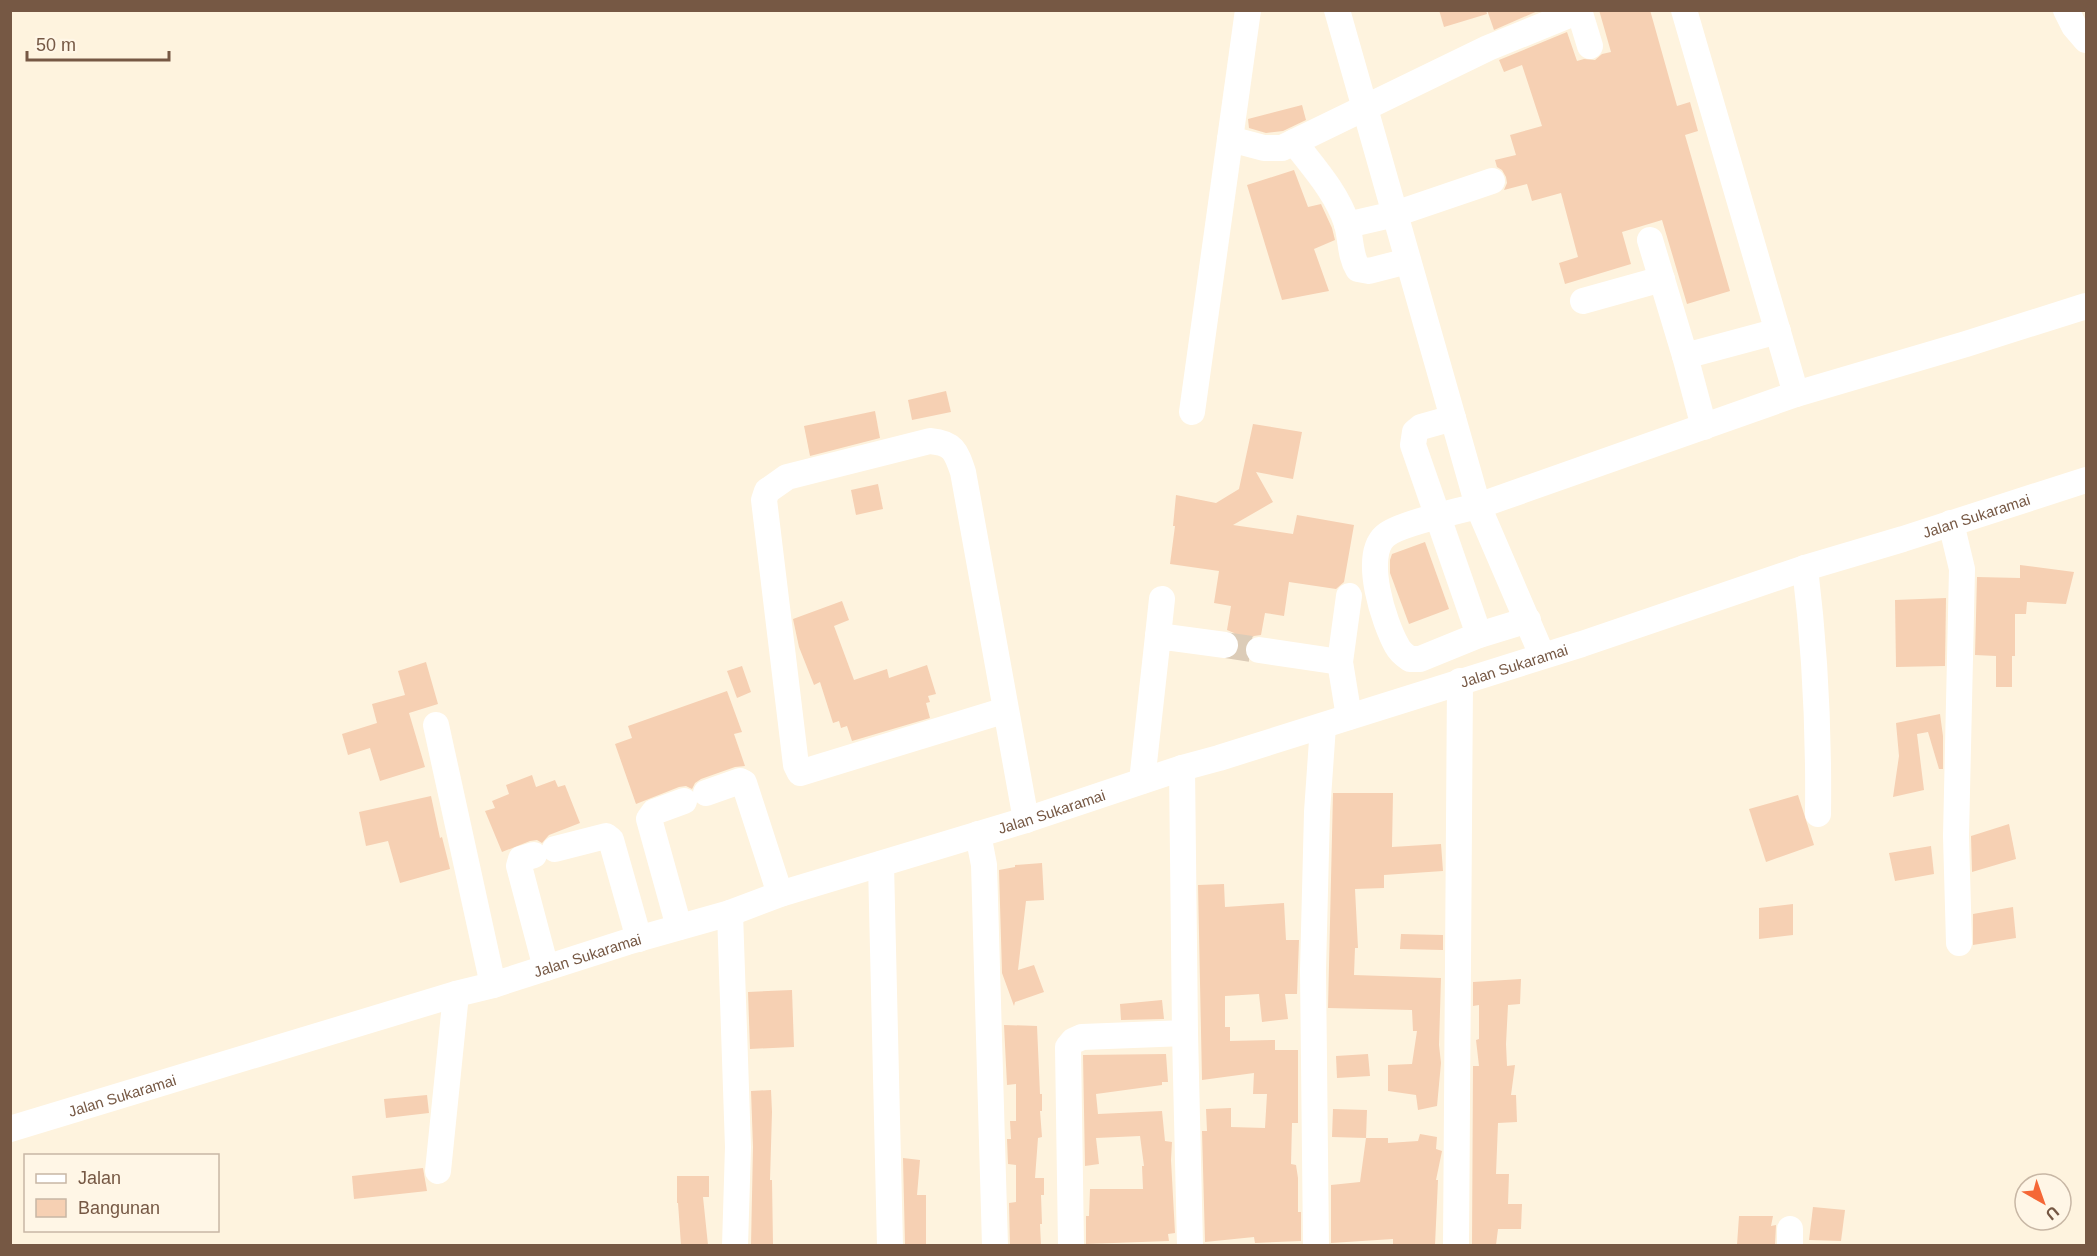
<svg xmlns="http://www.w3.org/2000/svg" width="2097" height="1256" viewBox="0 0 2097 1256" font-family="Arial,sans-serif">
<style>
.building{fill:#f6d0b3}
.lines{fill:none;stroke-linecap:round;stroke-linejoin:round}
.minor-tunnel{stroke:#dcccb8;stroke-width:26;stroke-dasharray:26 13;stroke-linecap:butt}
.minor{stroke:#fff;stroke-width:26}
.labels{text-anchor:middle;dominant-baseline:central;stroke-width:4.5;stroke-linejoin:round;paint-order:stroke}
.street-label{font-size:15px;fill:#765844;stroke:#fff6e6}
</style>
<rect width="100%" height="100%" fill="#fef3de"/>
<g class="building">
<path d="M 1439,10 L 1486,10 L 1487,14 L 1444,27 Z"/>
<path d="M 1487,10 L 1540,10 L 1494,30 Z"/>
<path d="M 1599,10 L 1650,10 L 1677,106 L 1690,102 L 1698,131 L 1685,135 L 1730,291 L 1687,304 L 1662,220 L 1622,232 L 1631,264 L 1565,284 L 1559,263 L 1578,257 L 1561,193 L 1532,201 L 1527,184 L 1504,190 L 1507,183 L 1506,177 L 1502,170 L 1497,167 L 1495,160 L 1516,155 L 1510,135 L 1542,126 L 1522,65 L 1504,72 L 1499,60 L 1567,32 L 1577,61 L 1584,59 L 1595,60 L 1602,54 L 1611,52 Z"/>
<path d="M 1302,105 L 1306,120 L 1283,131 L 1266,133 L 1249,128 L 1248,119 Z"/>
<path d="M 1294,170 L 1308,207 L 1321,204 L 1332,228 L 1335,240 L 1314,249 L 1329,291 L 1282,300 L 1247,185 Z"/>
<path d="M 946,391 L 951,412 L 912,420 L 908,400 Z"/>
<path d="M 875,411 L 880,438 L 810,456 L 804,426 Z"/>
<path d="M 1253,424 L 1302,432 L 1293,479 L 1256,472 L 1273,502 L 1233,525 L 1293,534 L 1297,515 L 1354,525 L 1344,582 L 1336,589 L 1289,582 L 1284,616 L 1265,613 L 1261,635 L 1254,636 L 1248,640 L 1245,652 L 1238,651 L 1239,639 L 1234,633 L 1227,630 L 1231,606 L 1214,603 L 1219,571 L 1170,564 L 1175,526 L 1173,526 L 1176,495 L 1216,503 L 1239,489 Z"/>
<path d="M 878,484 L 883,509 L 856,515 L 851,490 Z"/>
<path d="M 1425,542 L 1449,609 L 1409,624 L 1390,573 L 1390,560 L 1392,554 Z"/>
<path d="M 2020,565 L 2074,572 L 2066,604 L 2027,602 L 2026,614 L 2015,614 L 2015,656 L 2012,656 L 2012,687 L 1996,687 L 1996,656 L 1975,655 L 1977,577 L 2020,578 Z"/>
<path d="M 1946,598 L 1945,666 L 1896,667 L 1895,600 Z"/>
<path d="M 842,601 L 849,620 L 834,626 L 854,680 L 887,669 L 889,678 L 927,665 L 936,694 L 928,696 L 930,702 L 926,703 L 930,718 L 852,741 L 847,726 L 841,728 L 839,721 L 833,723 L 820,682 L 814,685 L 799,647 L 793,619 Z"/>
<path d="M 426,662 L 438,704 L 409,713 L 425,767 L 380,781 L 370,748 L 348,755 L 342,734 L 377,723 L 372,704 L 405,695 L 398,671 Z"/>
<path d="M 742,666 L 751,692 L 737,698 L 727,671 Z"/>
<path d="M 727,691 L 742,732 L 734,734 L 745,766 L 735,767 L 701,779 L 695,783 L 692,789 L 686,786 L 679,787 L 636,804 L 615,744 L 632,738 L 628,726 Z"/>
<path d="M 1940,714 L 1943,736 L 1943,769 L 1939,769 L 1928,732 L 1917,734 L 1924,790 L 1893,797 L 1899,756 L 1896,723 Z"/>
<path d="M 532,775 L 536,787 L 555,780 L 558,787 L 565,785 L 580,823 L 549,835 L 542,843 L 537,840 L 530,841 L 502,852 L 485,811 L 495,808 L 492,801 L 509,794 L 506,785 Z"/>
<path d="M 1333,793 L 1393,793 L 1392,847 L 1441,844 L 1443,871 L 1384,875 L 1384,888 L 1355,889 L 1358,948 L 1355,948 L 1354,975 L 1441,978 L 1439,1045 L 1441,1063 L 1437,1106 L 1418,1110 L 1416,1095 L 1388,1091 L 1388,1065 L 1412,1064 L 1417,1031 L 1413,1031 L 1412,1010 L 1328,1008 Z"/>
<path d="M 1798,795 L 1814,845 L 1766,862 L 1749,809 Z"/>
<path d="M 431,796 L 440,838 L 442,837 L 450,869 L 400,883 L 388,841 L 366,846 L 359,812 Z"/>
<path d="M 2009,824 L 2016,859 L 1972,872 L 1971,836 Z"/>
<path d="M 1931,846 L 1934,874 L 1895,881 L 1889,853 Z"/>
<path d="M 1042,863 L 1044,900 L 1026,901 L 1018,970 L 1034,965 L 1044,992 L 1015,1002 L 1014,1006 L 1002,973 L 999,870 L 1015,867 L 1015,865 Z"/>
<path d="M 1224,884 L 1225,907 L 1284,903 L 1286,940 L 1299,940 L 1297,994 L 1285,994 L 1288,1019 L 1262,1022 L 1259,994 L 1225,996 L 1225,1027 L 1230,1027 L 1230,1041 L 1275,1040 L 1275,1050 L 1298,1050 L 1298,1123 L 1292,1123 L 1291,1164 L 1296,1165 L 1298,1178 L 1298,1212 L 1301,1212 L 1301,1241 L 1255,1243 L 1254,1237 L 1205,1242 L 1202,1131 L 1207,1131 L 1206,1109 L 1231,1108 L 1231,1127 L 1265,1128 L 1267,1094 L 1253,1094 L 1254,1073 L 1202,1080 L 1198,885 Z"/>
<path d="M 1793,904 L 1793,935 L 1759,939 L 1759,908 Z"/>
<path d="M 2013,907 L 2016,938 L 1973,945 L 1973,914 Z"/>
<path d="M 1401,934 L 1443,935 L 1443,950 L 1400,949 Z"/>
<path d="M 1521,979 L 1520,1004 L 1508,1005 L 1506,1044 L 1507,1066 L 1515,1065 L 1511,1095 L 1516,1095 L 1517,1122 L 1498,1123 L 1496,1174 L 1509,1174 L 1508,1204 L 1522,1204 L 1521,1229 L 1498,1229 L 1496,1245 L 1472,1245 L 1473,1066 L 1479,1066 L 1476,1040 L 1479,1039 L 1479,1005 L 1473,1006 L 1473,982 Z"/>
<path d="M 792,990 L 794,1047 L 750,1049 L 748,992 Z"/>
<path d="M 1162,1000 L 1164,1019 L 1121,1020 L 1120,1004 Z"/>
<path d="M 1004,1025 L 1037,1026 L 1040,1094 L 1042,1094 L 1042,1111 L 1040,1111 L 1042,1137 L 1038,1138 L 1035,1178 L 1044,1178 L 1044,1195 L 1041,1195 L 1042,1224 L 1040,1224 L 1041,1245 L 1010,1245 L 1009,1203 L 1016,1202 L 1016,1165 L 1008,1164 L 1007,1139 L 1011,1139 L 1010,1121 L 1016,1121 L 1016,1084 L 1007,1085 Z"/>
<path d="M 1166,1054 L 1168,1082 L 1162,1082 L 1162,1085 L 1096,1094 L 1098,1114 L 1162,1111 L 1165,1141 L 1172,1142 L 1171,1160 L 1175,1233 L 1168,1234 L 1169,1241 L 1086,1244 L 1086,1216 L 1089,1216 L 1090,1189 L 1143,1189 L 1142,1166 L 1144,1166 L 1140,1136 L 1096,1138 L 1099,1164 L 1085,1166 L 1083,1055 Z"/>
<path d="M 1368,1054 L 1370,1076 L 1337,1078 L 1336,1056 Z"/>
<path d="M 771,1090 L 772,1112 L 770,1180 L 772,1180 L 773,1245 L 751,1245 L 753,1147 L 751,1091 Z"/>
<path d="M 427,1095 L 429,1113 L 386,1118 L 384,1099 Z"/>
<path d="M 1333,1109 L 1367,1110 L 1366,1138 L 1332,1137 Z"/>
<path d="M 1420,1134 L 1437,1137 L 1436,1149 L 1442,1151 L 1436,1180 L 1438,1180 L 1435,1245 L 1393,1245 L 1393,1239 L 1331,1243 L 1331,1185 L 1360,1182 L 1366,1138 L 1388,1138 L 1388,1143 L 1418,1141 Z"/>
<path d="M 903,1158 L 920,1160 L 917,1195 L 926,1195 L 926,1245 L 905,1245 Z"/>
<path d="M 423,1168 L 427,1191 L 354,1199 L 352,1176 Z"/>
<path d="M 677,1176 L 709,1176 L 709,1197 L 703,1197 L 708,1245 L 681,1245 L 678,1203 L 677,1203 Z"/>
<path d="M 1813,1207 L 1845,1210 L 1841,1241 L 1809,1240 Z"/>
<path d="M 1739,1216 L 1773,1216 L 1771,1226 L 1776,1225 L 1775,1245 L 1737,1245 Z"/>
</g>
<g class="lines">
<path class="minor-tunnel" d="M 1225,645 L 1259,650"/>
<g class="minor">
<path d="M 1337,10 L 1478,506 L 1542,655"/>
<path d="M 1579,10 L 1590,46"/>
<path d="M 1684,10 L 1796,394"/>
<path d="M 2066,10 L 2074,26 L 2086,40"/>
<path d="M 1230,139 L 1264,148 L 1282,148 L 1488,48 L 1579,11"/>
<path d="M 1294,142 C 1314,168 1337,193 1347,224 C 1351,239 1350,256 1358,269 L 1369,271 L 1408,261"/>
<path d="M 1347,225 L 1395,214 L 1492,181"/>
<path d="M 1650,240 L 1685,356 L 1778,331"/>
<path d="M 1583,301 L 1662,279"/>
<path d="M 1685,356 L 1704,427"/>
<path d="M 1192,412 L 1248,10"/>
<path d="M 1453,418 L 1421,427 L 1415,432 L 1413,445 L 1479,635"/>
<path d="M 1951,523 L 1962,569 L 1956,836 L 1959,943"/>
<path d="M 1805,568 C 1815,649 1819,732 1818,814"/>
<path d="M 1349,596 L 1340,662 L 1349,717"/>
<path d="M 1528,620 L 1479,635 L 1420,659 L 1410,659 C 1404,655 1400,652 1397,646 C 1384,623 1362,556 1385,536 C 1398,524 1459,511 1478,506 L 1796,394 L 1966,344 L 2086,306"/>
<path d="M 1158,636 L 1162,599"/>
<path d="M 1259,650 L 1340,662"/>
<path d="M 1006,710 L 800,773 L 796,765 L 764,500 L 767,491 L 787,477 L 930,441 C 953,443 956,451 963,472 L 1026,820"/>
<path d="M 436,725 L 493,985"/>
<path d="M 1182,768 L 1185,1033 L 1190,1246"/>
<path d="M 1142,781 L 1158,636 L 1225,645"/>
<path d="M 706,793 L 740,781 L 744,783 L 780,894"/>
<path d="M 978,834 L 984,865 L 985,899 L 995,1246"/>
<path d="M 555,849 L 606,836 L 611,840 L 639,939"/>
<path d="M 534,855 L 521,859 L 519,866 L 546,968"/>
<path d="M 881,864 L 890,1246"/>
<path d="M 730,913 L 738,1147 L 735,1246"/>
<path d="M 679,927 L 649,819 L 654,812 L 684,801"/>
<path id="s1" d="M 10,1129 L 456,994 L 493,985 L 627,942 L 730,913 L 780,894 L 1026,820 L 1182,768 L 1219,758 L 1582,644 L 1805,568 L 1903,539 L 2086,480"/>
<path d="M 438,1171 L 456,994"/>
<path d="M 1071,1246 L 1068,1047 L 1073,1041 L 1082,1037 L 1185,1033"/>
<path d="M 1316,1246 L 1313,970 L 1317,812 L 1323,726"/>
<path d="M 1456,1246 L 1460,681"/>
<path d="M 1790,1246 L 1790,1229"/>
</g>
</g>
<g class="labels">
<g class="street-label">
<text stroke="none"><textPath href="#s1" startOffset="2060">Jalan Sukaramai</textPath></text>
<text stroke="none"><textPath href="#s1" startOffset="1574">Jalan Sukaramai</textPath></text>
<text stroke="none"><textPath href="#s1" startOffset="1089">Jalan Sukaramai</textPath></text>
<text stroke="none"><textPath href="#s1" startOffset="603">Jalan Sukaramai</textPath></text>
<text stroke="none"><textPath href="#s1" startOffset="117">Jalan Sukaramai</textPath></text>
</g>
</g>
<rect width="2097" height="1256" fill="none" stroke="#765844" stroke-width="24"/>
<rect x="24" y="1154" width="195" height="78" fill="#fff6e6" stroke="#c8b7a5" stroke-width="1.5"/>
<rect x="36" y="1174" width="30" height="9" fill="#ffffff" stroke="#c8b7a5" stroke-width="1.5"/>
<text x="78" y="1184" font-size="18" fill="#765844">Jalan</text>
<rect x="36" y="1199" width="30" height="18" fill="#f6d0b3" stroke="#c8b7a5" stroke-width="1.5"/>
<text x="78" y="1214" font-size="18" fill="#765844">Bangunan</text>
<g transform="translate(2043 1202) rotate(140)"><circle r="28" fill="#fff6e6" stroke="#c8b7a5" stroke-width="1.5"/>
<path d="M0-4.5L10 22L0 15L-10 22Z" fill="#f56736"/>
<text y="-9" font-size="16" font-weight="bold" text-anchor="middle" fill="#765844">U</text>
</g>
<path d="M27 51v9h142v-9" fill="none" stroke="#765844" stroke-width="3"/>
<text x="36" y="51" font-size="18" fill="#765844" stroke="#fff6e6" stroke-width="4.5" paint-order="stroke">50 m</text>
</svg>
